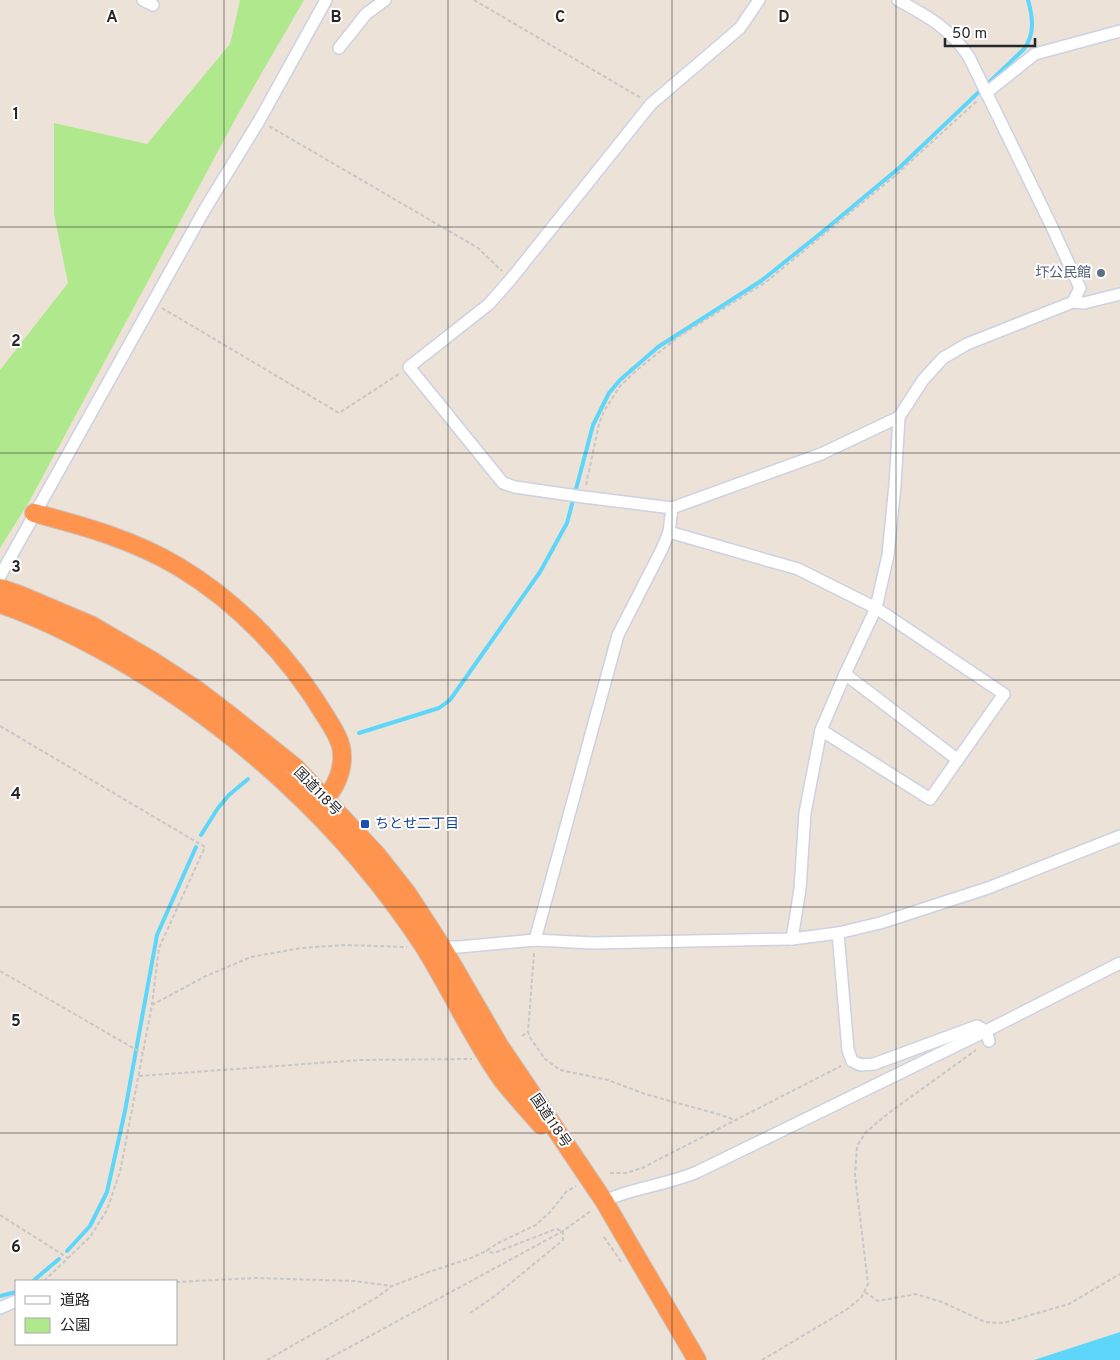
<svg xmlns="http://www.w3.org/2000/svg" width="1120" height="1360" viewBox="0 0 1120 1360" font-family="Overpass,'Noto Sans JP',sans-serif">
<style>
.green{fill:#b0e98d}
.water{fill:#5ed6fa}
.lines{fill:none;stroke-linecap:round;stroke-linejoin:round}
.stream{stroke:#5ed6fa;stroke-width:4}
.minor-casing{stroke:#ccd1e3;stroke-width:14}
.highway-casing{stroke:#c7c7c7;stroke-width:20}
.path{stroke:#c7c7c7;stroke-width:2;stroke-dasharray:4 2.5;stroke-linecap:butt}
.minor{stroke:#fff;stroke-width:11}
.highway{stroke:#ff944f;stroke-width:18}
.grid{fill:none;stroke:#272727;stroke-width:1;stroke-opacity:0.55}
.service-dot{fill:#5c6f8a;stroke:#fff;stroke-width:2}
.transit-dot{fill:#1a4fb4;stroke:#fff;stroke-width:2}
.labels{text-anchor:middle;dominant-baseline:central;stroke-width:4;stroke-linejoin:round;paint-order:stroke}
.service-label{font-size:14px;fill:#4e5e75;stroke:#fff;text-anchor:end}
.street-label{font-size:14px;fill:#272727;stroke:#fff}
.transit-label{font-size:14px;fill:#164399;stroke:#fff;text-anchor:start}
.grid-label{font-size:16px;text-anchor:middle;font-weight:bold;fill:#272727;stroke:#fff;stroke-width:4;stroke-linejoin:round;paint-order:stroke}
</style>
<rect width="100%" height="100%" fill="#ece2d7"/>
<path class="green" d="M 240,0 L 304,0 L 238,114 L 29,502 L 0,548 L 0,370 L 68,283 L 54,214 L 54,123 L 147,144 L 230,44 Z"/>
<path class="water" d="M 1120,1332 L 1120,1360 L 1034,1360 Z"/>
<g class="lines">
<g class="stream">
<path d="M 359,733 L 439,708 L 450,700 L 540,572 L 567,523 L 593,425 L 609,393 L 620,380 L 658,347 L 761,281 L 821,233 L 899,168 L 1024,49 C 1035,34 1033,18 1028,0"/>
<path d="M 201,835 L 218,808 L 229,795 L 248,779"/>
<path d="M 67,1251 L 90,1226 L 107,1192 L 125,1111 L 157,935 L 196,847"/>
<path d="M 33,1281 L 59,1259"/>
<path d="M 0,1296 L 16,1292"/>
</g>
<g class="minor-casing">
<g id="minor">
<path d="M 143,0 L 153,5"/>
<path d="M 759,0 L 740,28 L 651,104 L 511,279 L 489,304 L 409,367 L 503,483 L 515,487 L 584,497 L 672,508 L 821,454 L 899,417"/>
<path d="M 339,48 L 366,14 L 385,0"/>
<path d="M 986,93 L 1035,54 L 1120,31"/>
<path d="M 1073,302 L 1084,303 L 1120,294"/>
<path d="M 669,532 L 798,569 L 876,608 L 1004,694 L 930,799 L 821,730"/>
<path d="M 0,576 L 205,209 L 259,121 L 326,0"/>
<path d="M 845,674 L 958,760"/>
<path d="M 838,933 L 848,1050 L 852,1061 L 861,1065 L 874,1064 L 977,1026 L 986,1031 L 989,1041"/>
<path d="M 792,939 L 800,889 L 805,813 L 821,730 L 845,674 L 876,608 L 888,555 L 895,485 L 899,417 L 923,380 L 943,358 L 967,344 L 1073,302 L 1080,288 L 1051,225 L 969,57 C 950,28 927,16 898,0"/>
<path d="M 535,940 L 618,635 L 662,549 L 669,532 L 672,508"/>
<path d="M 437,947 L 459,947 L 535,940 L 593,943 L 792,939 L 838,933 L 880,923 L 988,888 L 1120,836"/>
<path d="M 611,1198 C 639,1187 669,1184 697,1172 L 986,1031 L 1120,963"/>
<path d="M 0,1308 L 16,1301"/>
</g>
</g>
<g class="highway-casing">
<g id="highway">
<path d="M 34,513 C 84,526 134,540 179,567 C 239,603 290,657 326,717 C 333,728 342,742 342,755 C 343,775 332,794 317,807"/>
<path d="M 0,588 L 20,595 L 91,625 L 151,660 L 197,690 L 231,716 L 295,767 L 377,855 L 407,893 L 442,947 L 499,1045 L 604,1201 L 697,1360"/>
<path d="M 0,604 C 39,617 76,636 112,656 C 235,726 345,826 423,945 C 451,989 472,1038 503,1081 C 515,1096 528,1110 541,1125"/>
</g>
</g>
<g class="path">
<path d="M 474,0 L 641,98"/>
<path d="M 269,126 L 478,248 L 502,271"/>
<path d="M 162,308 L 339,413 L 399,374"/>
<path d="M 586,485 L 599,424 L 604,411 L 620,386 L 637,370 L 678,337 L 766,282 L 897,174 L 978,100"/>
<path d="M 0,726 L 205,847 L 159,948 L 152,1005"/>
<path d="M 534,953 L 528,1032 L 531,1039 L 545,1059 L 560,1070 L 608,1080 L 645,1094 L 721,1115 L 735,1120"/>
<path d="M 0,971 L 142,1053"/>
<path d="M 522,1036 L 528,1032"/>
<path d="M 139,1076 L 360,1060 L 472,1059"/>
<path d="M 610,1173 L 626,1173 L 642,1168 L 841,1066"/>
<path d="M 0,1215 L 68,1258"/>
<path d="M 604,1237 L 622,1263"/>
<path d="M 44,1281 L 90,1237 L 107,1210 L 120,1172 L 152,1005 L 206,976 L 251,957 L 301,948 L 346,945 L 407,947"/>
<path d="M 176,1282 L 255,1278 L 354,1281 L 392,1286"/>
<path d="M 865,1292 L 878,1301 L 916,1294 L 942,1302 L 985,1322 L 1003,1323 L 1069,1304 L 1120,1274"/>
<path d="M 470,1313 L 495,1296 L 563,1240 L 563,1231 L 556,1229 L 494,1253 L 486,1251"/>
<path d="M 267,1360 L 376,1298 L 392,1286 L 426,1273 L 471,1258 L 486,1251 L 498,1243 L 536,1225 L 551,1211 L 566,1192 L 576,1186"/>
<path d="M 326,1360 L 563,1231 L 592,1210"/>
<path d="M 762,1360 L 846,1310 L 861,1298 L 868,1284 L 855,1175 L 857,1146 L 866,1132 L 890,1112 L 976,1050"/>
</g>
<use href="#minor" class="minor"/>
<use href="#highway" class="highway"/>
</g>
<path class="grid" d="M 224,0 L 224,1360M 448,0 L 448,1360M 672,0 L 672,1360M 896,0 L 896,1360M 0,227 L 1120,227M 0,453 L 1120,453M 0,680 L 1120,680M 0,907 L 1120,907M 0,1133 L 1120,1133"/>
<circle class="service-dot" cx="1101" cy="273" r="5"/>
<rect class="transit-dot" x="360" y="819" width="10" height="10" rx="2.5"/>
<g class="labels">
<g class="service-label">
<text x="1091" y="273">圷公民館</text>
</g>
<g class="street-label">
<text transform="translate(317 792) rotate(46)">国道118号</text>
<text transform="translate(550 1121) rotate(56)">国道118号</text>
</g>
<g class="transit-label">
<text x="375" y="824">ちとせ二丁目</text>
</g>
</g>
<g class="grid-label">
<text x="112" y="22">A</text>
<text x="336" y="22">B</text>
<text x="560" y="22">C</text>
<text x="784" y="22">D</text>
<text x="16" y="119">1</text>
<text x="16" y="346">2</text>
<text x="16" y="572">3</text>
<text x="16" y="799">4</text>
<text x="16" y="1026">5</text>
<text x="16" y="1252">6</text>
</g>
<rect x="15" y="1280" width="162" height="65" fill="#ffffff" stroke="#a9a9a9"/>
<rect x="25" y="1296" width="25" height="8" fill="#ffffff" stroke="#a9a9a9"/>
<text x="60" y="1305" font-size="15" fill="#272727">道路</text>
<rect x="25" y="1318" width="25" height="15" fill="#b0e98d" stroke="#a9a9a9"/>
<text x="60" y="1330" font-size="15" fill="#272727">公園</text>
<path d="M945 38v8h90v-8" fill="none" stroke="#272727" stroke-width="2.5"/>
<text x="952" y="38" font-size="15" fill="#272727" stroke="#ffffff" stroke-width="4" paint-order="stroke">50 m</text>
</svg>
